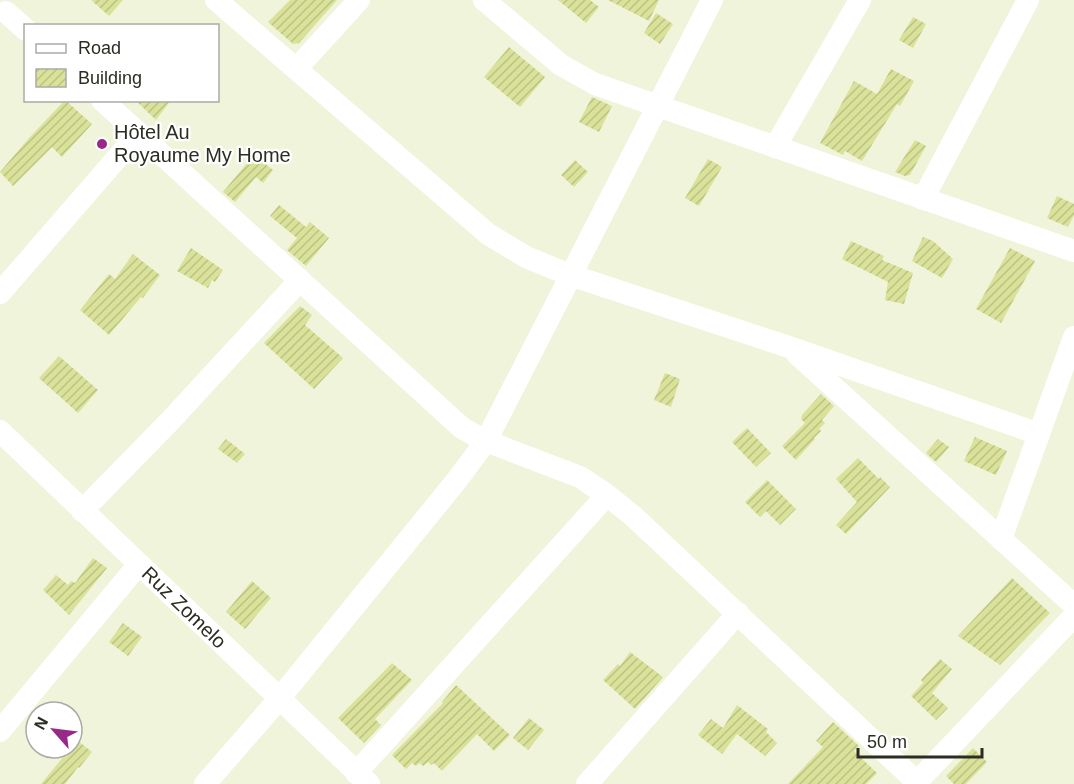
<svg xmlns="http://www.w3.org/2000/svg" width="1074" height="784" viewBox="0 0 1074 784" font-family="Helvetica,sans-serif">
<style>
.building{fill:url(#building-hatch)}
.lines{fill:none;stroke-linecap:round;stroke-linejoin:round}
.minor{stroke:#fff;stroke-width:22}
.poi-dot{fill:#982989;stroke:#fff;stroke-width:2}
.labels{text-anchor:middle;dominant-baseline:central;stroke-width:4.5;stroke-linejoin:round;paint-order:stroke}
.poi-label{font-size:20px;fill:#2b2c22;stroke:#fff;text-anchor:start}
.street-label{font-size:20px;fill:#2b2c22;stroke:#fff}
</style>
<defs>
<pattern id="building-hatch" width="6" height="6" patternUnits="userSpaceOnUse" patternTransform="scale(1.5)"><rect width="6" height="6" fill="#dae29a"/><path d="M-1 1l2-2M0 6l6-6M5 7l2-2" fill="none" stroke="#bbc284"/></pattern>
</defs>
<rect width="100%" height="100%" fill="#f0f4da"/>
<g class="building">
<path d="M 91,0 L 123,0 L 109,16 Z"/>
<path d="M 290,0 L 337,0 L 299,43 L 293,44 L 268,22 Z"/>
<path d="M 558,0 L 590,0 L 599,7 L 586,23 Z"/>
<path d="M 608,0 L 659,0 L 649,21 Z"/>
<path d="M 656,13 L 673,24 L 660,44 L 644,33 Z"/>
<path d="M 913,17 L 926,24 L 913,48 L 899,40 Z"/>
<path d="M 509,47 L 545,77 L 520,107 L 484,77 Z"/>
<path d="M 891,69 L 914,81 L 900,106 L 897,104 L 862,161 L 845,151 L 843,155 L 820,143 L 854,81 L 877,94 Z"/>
<path d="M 592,97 L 612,106 L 599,132 L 579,122 Z"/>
<path d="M 65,100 L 92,124 L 62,157 L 52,147 L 13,186 L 0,172 L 29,138 Z"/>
<path d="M 135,100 L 171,100 L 156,120 Z"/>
<path d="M 915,140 L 926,146 L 910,175 L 905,176 L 895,172 Z"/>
<path d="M 254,155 L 273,170 L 263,183 L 256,177 L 235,202 L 223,192 Z"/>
<path d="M 708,159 L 722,167 L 699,206 L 685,198 Z"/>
<path d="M 575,160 L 588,172 L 574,187 L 561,175 Z"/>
<path d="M 1057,196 L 1074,204 L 1074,215 L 1068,227 L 1047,218 Z"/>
<path d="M 279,205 L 306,227 L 310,222 L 329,238 L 306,266 L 287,250 L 297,238 L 270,216 Z"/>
<path d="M 923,237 L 933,241 L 953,259 L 942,278 L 912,261 Z"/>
<path d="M 851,241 L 884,256 L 882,260 L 913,273 L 904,304 L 885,300 L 888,282 L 842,259 Z"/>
<path d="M 191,248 L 223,270 L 215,282 L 212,280 L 208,288 L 177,271 Z"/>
<path d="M 1010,248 L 1035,261 L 1001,323 L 976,309 Z"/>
<path d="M 133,254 L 160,275 L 143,298 L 141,297 L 109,335 L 80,310 L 109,274 L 115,279 Z"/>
<path d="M 300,306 L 312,315 L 305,325 L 343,358 L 314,389 L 264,343 Z"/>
<path d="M 59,356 L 98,390 L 78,413 L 39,378 Z"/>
<path d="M 665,373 L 680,379 L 671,407 L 654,400 Z"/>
<path d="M 821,394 L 834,406 L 822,420 L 825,423 L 819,429 L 821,431 L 814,438 L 815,439 L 796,460 L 782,446 L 805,423 L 801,419 L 802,415 Z"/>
<path d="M 747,428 L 771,453 L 756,467 L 732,442 Z"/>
<path d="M 975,437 L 1007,451 L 996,475 L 964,461 Z"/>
<path d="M 226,439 L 245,454 L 237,463 L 218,449 Z"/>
<path d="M 938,439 L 949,447 L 936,462 L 926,453 Z"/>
<path d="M 858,458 L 879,479 L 880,477 L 890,487 L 846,534 L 836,525 L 857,502 L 836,479 Z"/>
<path d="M 767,480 L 796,509 L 780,525 L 766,511 L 760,517 L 745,502 Z"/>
<path d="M 93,558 L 107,568 L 69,615 L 43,590 L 56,575 L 68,585 L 71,581 L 75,583 Z"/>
<path d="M 1012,578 L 1050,613 L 1000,665 L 958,636 Z"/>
<path d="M 252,581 L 271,598 L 245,629 L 226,612 Z"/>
<path d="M 123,623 L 142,637 L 128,656 L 109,642 Z"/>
<path d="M 630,652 L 663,677 L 635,709 L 603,680 L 618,664 L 620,666 Z"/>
<path d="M 940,659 L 952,669 L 932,693 L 948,708 L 936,720 L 911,696 L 923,683 L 921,680 Z"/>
<path d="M 392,663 L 412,680 L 375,719 L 381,725 L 364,743 L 338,718 Z"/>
<path d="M 456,685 L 510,735 L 494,751 L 477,734 L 442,771 L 434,763 L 431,765 L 428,762 L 423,766 L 420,763 L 416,766 L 412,763 L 406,769 L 392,755 L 443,703 L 442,702 Z"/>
<path d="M 737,705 L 768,729 L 766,732 L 777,743 L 765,756 L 737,734 L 722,754 L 698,735 L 711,719 L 723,728 Z"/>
<path d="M 529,718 L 544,730 L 528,750 L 513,738 Z"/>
<path d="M 833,722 L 859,746 L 854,751 L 877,773 L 866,784 L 788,784 L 823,747 L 816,741 Z"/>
<path d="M 77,740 L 92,752 L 79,768 L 78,767 L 65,784 L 41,784 Z"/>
<path d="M 973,748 L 987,762 L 966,784 L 954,784 L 946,776 Z"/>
</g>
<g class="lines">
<g class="minor">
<path d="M 216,0 L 488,234 L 526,257 L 570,275 L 789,347 L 1039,434"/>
<path d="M 484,0 L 561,65 L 595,84 L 1074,251"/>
<path d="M 6,12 L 26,30"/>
<path d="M 296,69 L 359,0"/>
<path d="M 102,100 L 462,428 L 486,441 L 580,477 L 607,495 L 633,516 L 919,784"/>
<path d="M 775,147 L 860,0"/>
<path d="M 923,199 L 1028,0"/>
<path d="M 0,293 L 138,134"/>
<path d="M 797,354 L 1074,605"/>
<path id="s1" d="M 0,431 L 369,784"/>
<path d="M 82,511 L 169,422 L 300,280"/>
<path d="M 1001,539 L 1074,337"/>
<path d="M 0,731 L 139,564"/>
<path d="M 356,773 L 607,495"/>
<path d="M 205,784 L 279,699 L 457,480 L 486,441 L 712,0"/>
<path d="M 587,784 L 738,613"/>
<path d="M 915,784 L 1074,616"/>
</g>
</g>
<circle class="poi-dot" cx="102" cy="144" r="6"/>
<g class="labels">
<g class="poi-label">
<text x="114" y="132">Hôtel Au<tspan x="114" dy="23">Royaume My Home</tspan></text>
</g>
<g class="street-label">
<text stroke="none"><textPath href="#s1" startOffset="255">Ruz Zomelo</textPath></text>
</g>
</g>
<rect x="24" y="24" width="195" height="78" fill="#ffffff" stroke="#aaaba7" stroke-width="1.5"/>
<rect x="36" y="44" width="30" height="9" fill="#ffffff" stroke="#aaaba7" stroke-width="1.5"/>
<text x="78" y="54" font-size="18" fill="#2b2c22">Road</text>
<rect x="36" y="69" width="30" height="18" fill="url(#building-hatch)" stroke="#aaaba7" stroke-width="1.5"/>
<text x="78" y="84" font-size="18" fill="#2b2c22">Building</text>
<g transform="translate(54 730) rotate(298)"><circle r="28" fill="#ffffff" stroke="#aaaba7" stroke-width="1.5"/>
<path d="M0-4.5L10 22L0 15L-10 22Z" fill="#982989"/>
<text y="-9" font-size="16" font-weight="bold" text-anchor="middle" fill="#2b2c22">N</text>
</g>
<path d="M858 748v9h124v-9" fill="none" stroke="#2b2c22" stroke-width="3"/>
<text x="867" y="748" font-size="18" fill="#2b2c22" stroke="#ffffff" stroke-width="4.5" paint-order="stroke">50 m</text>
</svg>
